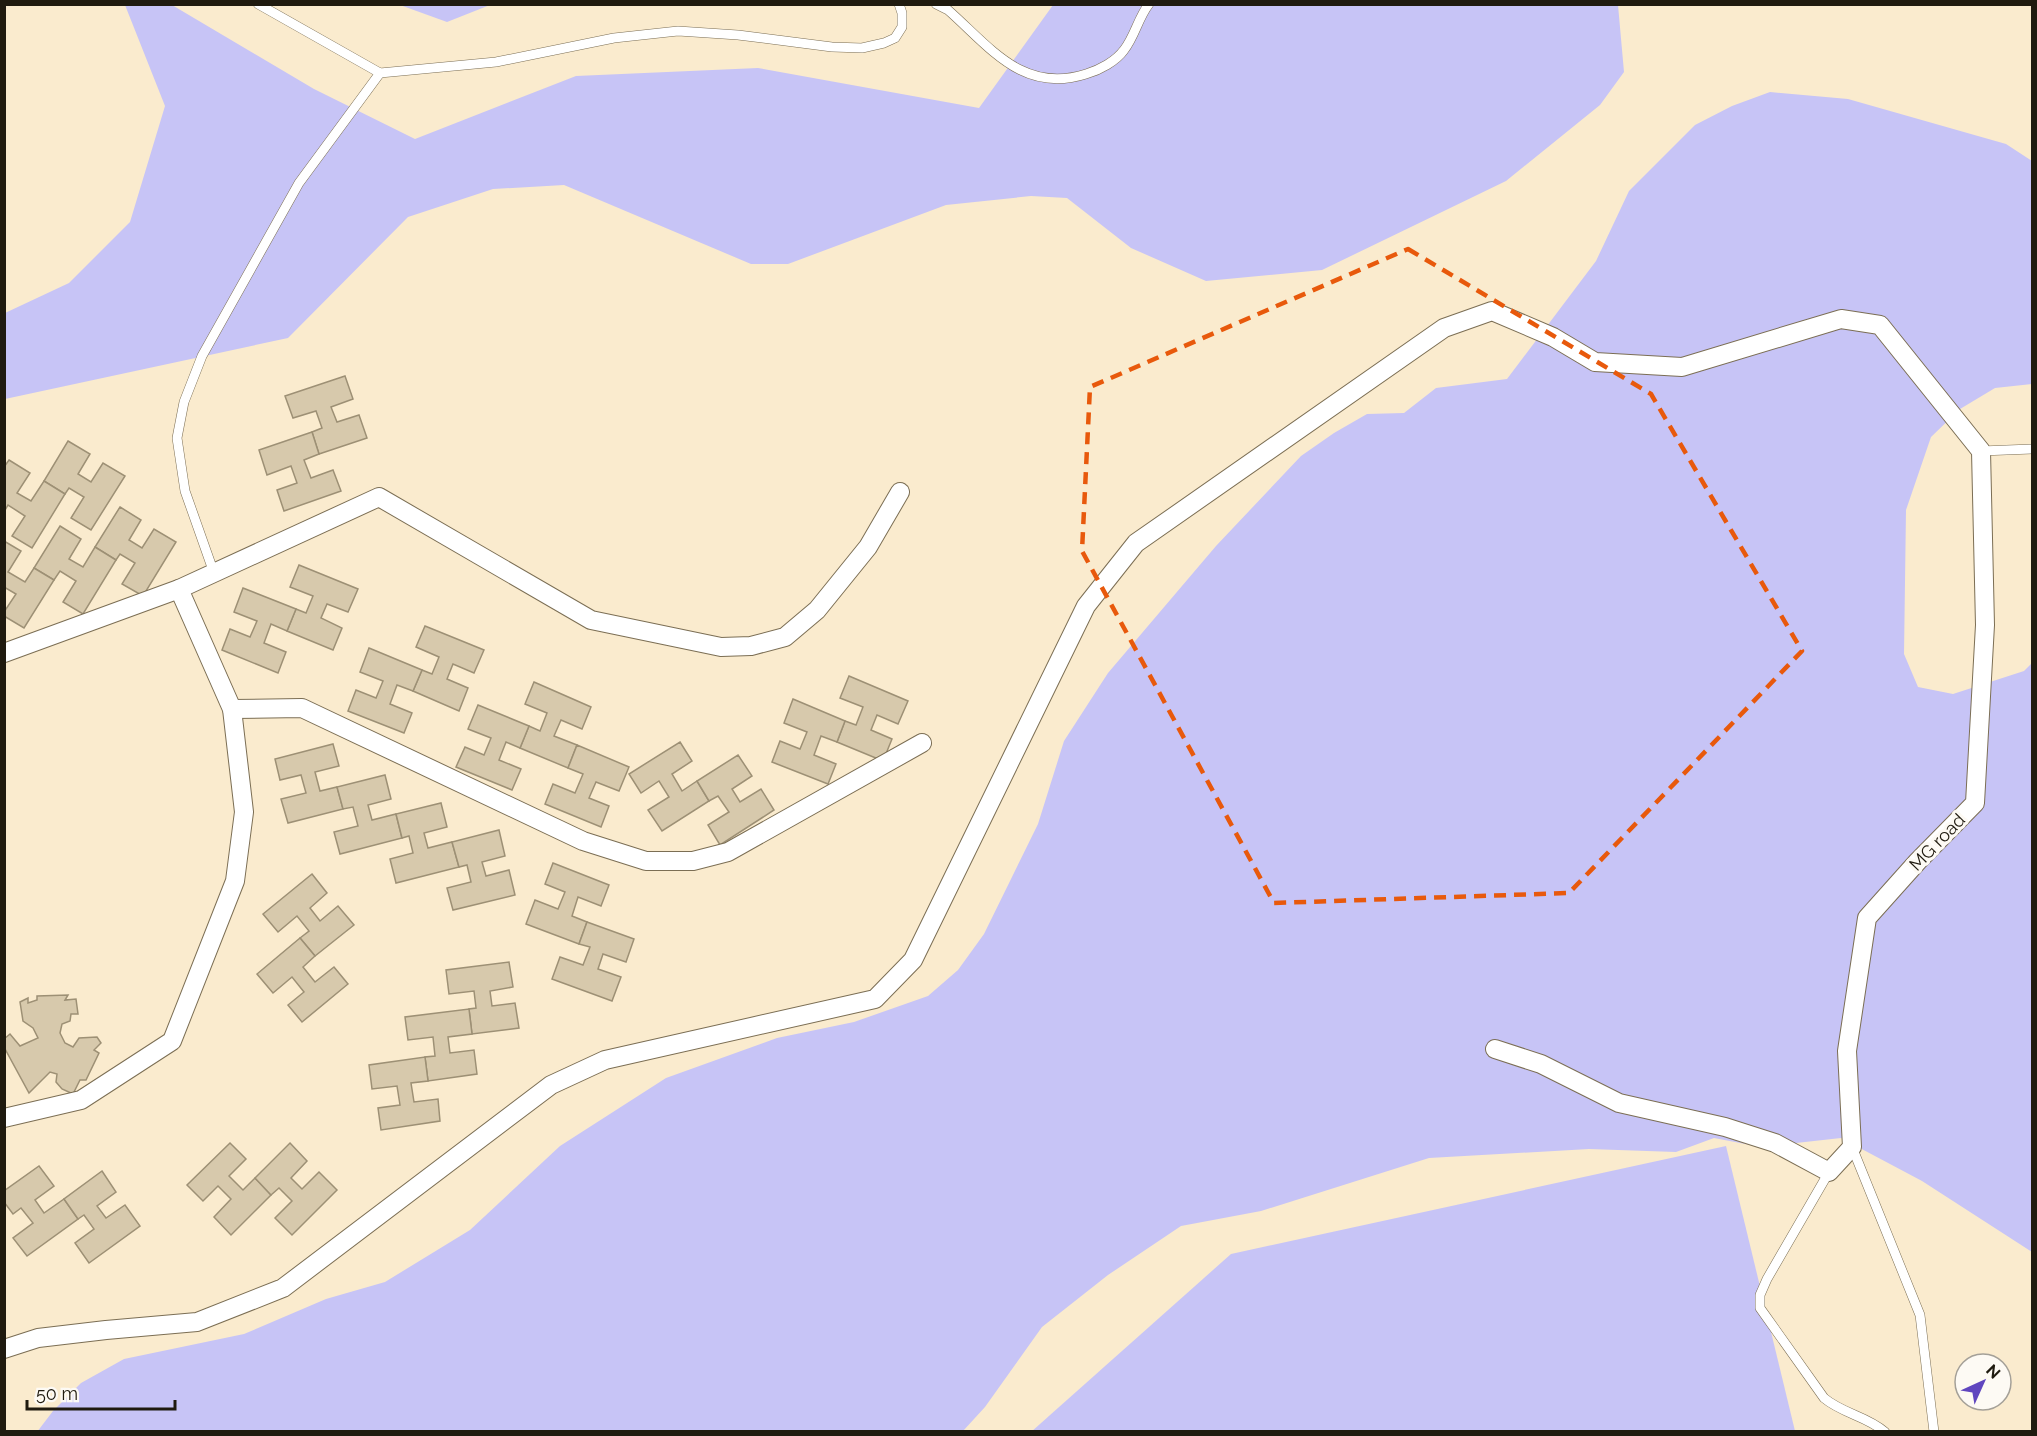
<svg xmlns="http://www.w3.org/2000/svg" width="2037" height="1436" viewBox="0 0 2037 1436" font-family="Raleway,sans-serif">
<style>
.green{fill:#c7c4f6}
.building{fill:#d7c9ac;stroke:#9d9075;stroke-width:1.5}
.lines{fill:none;stroke-linecap:round;stroke-linejoin:round}
.service-casing{stroke:#7b6e54;stroke-width:10}
.minor-casing{stroke:#7b6e54;stroke-width:20}
.service{stroke:#fff;stroke-width:9}
.minor{stroke:#fff;stroke-width:18}
.marked{fill:none;stroke:#e8590c;stroke-width:4.5;stroke-dasharray:12 8;stroke-linejoin:round}
.labels{text-anchor:middle;dominant-baseline:central;stroke-width:6;stroke-linejoin:round;paint-order:stroke}
.street-label{font-size:18px;fill:#1f1a0f;stroke:#fdfaf4}
</style>
<rect width="100%" height="100%" fill="#faebce"/>
<g class="green">
<path d="M 125,5 L 172,5 L 314,89 L 415,139 L 576,76 L 758,68 L 979,108 L 1053,5 L 1618,5 L 1624,72 L 1600,105 L 1506,181 L 1322,270 L 1206,281 L 1131,248 L 1067,198 L 1031,196 L 946,205 L 788,264 L 751,264 L 564,185 L 493,189 L 408,217 L 288,338 L 5,399 L 5,313 L 69,283 L 130,222 L 165,106 Z"/>
<path d="M 400,5 L 490,5 L 447,22 Z"/>
<path d="M 1770,92 L 1848,99 L 2006,144 L 2032,161 L 2032,384 L 1995,388 L 1960,409 L 1931,437 L 1906,510 L 1904,654 L 1918,687 L 1953,694 L 2024,671 L 2032,663 L 2032,1252 L 1922,1181 L 1841,1138 L 1761,1147 L 1714,1138 L 1676,1152 L 1589,1149 L 1429,1158 L 1261,1211 L 1181,1226 L 1108,1275 L 1042,1327 L 985,1407 L 963,1431 L 37,1432 L 53,1411 L 81,1383 L 124,1359 L 244,1334 L 326,1299 L 385,1282 L 470,1230 L 560,1146 L 666,1078 L 777,1038 L 854,1022 L 928,996 L 958,970 L 984,934 L 1038,824 L 1064,741 L 1108,673 L 1216,546 L 1301,456 L 1334,433 L 1367,414 L 1404,413 L 1436,388 L 1507,379 L 1596,261 L 1629,191 L 1695,125 L 1732,106 Z"/>
<path d="M 1726,1146 L 1795,1431 L 1031,1432 L 1231,1254 Z"/>
</g>
<g class="building">
<path d="M 345,376 L 353,399 L 331,407 L 337,422 L 359,415 L 367,438 L 319,454 L 312,432 L 322,428 L 316,411 L 293,418 L 285,396 Z"/>
<path d="M 312,432 L 319,454 L 304,460 L 311,478 L 333,470 L 341,491 L 284,511 L 277,490 L 297,483 L 291,466 L 267,475 L 259,450 Z"/>
<path d="M 68,441 L 90,454 L 78,474 L 91,482 L 103,463 L 125,476 L 91,530 L 71,518 L 84,497 L 69,488 L 65,494 L 44,481 Z"/>
<path d="M 9,460 L 30,473 L 17,493 L 31,501 L 44,481 L 65,494 L 32,548 L 12,536 L 25,516 L 8,505 L 4,512 L 4,467 Z"/>
<path d="M 120,507 L 141,520 L 129,540 L 142,548 L 154,529 L 176,542 L 143,596 L 122,584 L 135,563 L 120,554 L 116,560 L 95,547 Z"/>
<path d="M 60,526 L 81,539 L 69,559 L 83,567 L 95,547 L 116,560 L 83,614 L 63,602 L 76,581 L 60,571 L 54,580 L 34,568 Z"/>
<path d="M 4,541 L 21,551 L 8,572 L 25,582 L 34,568 L 54,580 L 24,628 L 4,616 L 4,612 L 16,594 L 4,587 Z"/>
<path d="M 299,565 L 358,589 L 348,612 L 327,604 L 321,618 L 342,628 L 333,650 L 287,631 L 296,609 L 306,613 L 313,596 L 290,587 Z"/>
<path d="M 243,588 L 296,609 L 287,631 L 271,624 L 264,643 L 286,652 L 278,673 L 222,650 L 230,629 L 250,637 L 257,621 L 234,612 Z"/>
<path d="M 425,626 L 484,650 L 474,673 L 453,664 L 447,679 L 468,688 L 459,711 L 413,691 L 422,670 L 432,674 L 439,657 L 416,647 Z"/>
<path d="M 369,648 L 422,670 L 413,691 L 397,685 L 390,704 L 412,713 L 404,733 L 348,711 L 356,690 L 376,698 L 383,681 L 360,672 Z"/>
<path d="M 849,676 L 908,701 L 898,724 L 877,715 L 871,730 L 892,739 L 883,761 L 837,742 L 845,721 L 856,725 L 863,707 L 840,698 Z"/>
<path d="M 534,682 L 591,707 L 582,729 L 561,720 L 554,736 L 577,745 L 568,768 L 520,748 L 529,726 L 540,731 L 547,713 L 525,704 Z"/>
<path d="M 793,699 L 845,721 L 837,742 L 821,736 L 814,755 L 836,764 L 828,784 L 772,762 L 780,741 L 800,749 L 807,732 L 784,723 Z"/>
<path d="M 478,705 L 529,726 L 520,748 L 506,742 L 499,760 L 521,769 L 512,790 L 456,767 L 465,747 L 484,755 L 491,738 L 468,729 Z"/>
<path d="M 680,742 L 692,761 L 672,774 L 682,791 L 697,781 L 709,801 L 662,831 L 648,810 L 669,797 L 659,781 L 641,793 L 629,774 Z"/>
<path d="M 333,744 L 339,766 L 315,772 L 320,791 L 337,787 L 343,809 L 288,823 L 281,799 L 306,793 L 301,775 L 280,780 L 275,759 Z"/>
<path d="M 577,745 L 629,767 L 619,791 L 596,782 L 589,798 L 609,806 L 601,827 L 545,804 L 553,784 L 575,793 L 583,774 L 568,768 Z"/>
<path d="M 738,755 L 752,776 L 732,789 L 740,802 L 761,789 L 774,810 L 720,845 L 708,825 L 729,812 L 718,796 L 709,801 L 697,781 Z"/>
<path d="M 385,775 L 391,799 L 368,805 L 372,820 L 396,814 L 402,838 L 340,854 L 334,832 L 358,826 L 353,807 L 343,809 L 337,787 Z"/>
<path d="M 441,803 L 447,827 L 424,833 L 428,848 L 452,842 L 459,867 L 396,883 L 390,859 L 413,853 L 409,836 L 402,838 L 396,814 Z"/>
<path d="M 499,830 L 505,856 L 482,862 L 486,876 L 509,870 L 515,895 L 453,910 L 447,888 L 471,882 L 467,865 L 459,867 L 452,842 Z"/>
<path d="M 553,863 L 609,885 L 601,906 L 578,897 L 572,916 L 587,922 L 579,944 L 526,924 L 535,900 L 558,909 L 565,892 L 545,884 Z"/>
<path d="M 312,874 L 327,893 L 310,908 L 320,921 L 338,906 L 354,925 L 315,956 L 300,938 L 309,931 L 297,916 L 278,932 L 263,914 Z"/>
<path d="M 587,922 L 634,939 L 626,962 L 603,954 L 598,969 L 621,977 L 612,1001 L 552,979 L 560,957 L 583,965 L 590,947 L 579,944 Z"/>
<path d="M 300,938 L 315,956 L 303,967 L 315,982 L 334,967 L 348,984 L 302,1022 L 288,1005 L 304,992 L 292,977 L 273,993 L 257,974 Z"/>
<path d="M 509,962 L 513,987 L 490,991 L 492,1006 L 515,1003 L 519,1028 L 472,1034 L 469,1009 L 476,1008 L 474,991 L 449,994 L 446,970 Z"/>
<path d="M 68,995 L 65,1000 L 76,999 L 78,1014 L 71,1014 L 70,1021 L 62,1024 L 60,1033 L 65,1043 L 73,1047 L 79,1038 L 97,1037 L 101,1043 L 94,1050 L 99,1053 L 86,1080 L 80,1080 L 73,1094 L 62,1089 L 56,1082 L 57,1074 L 50,1072 L 29,1093 L 4,1047 L 4,1039 L 10,1034 L 20,1046 L 38,1038 L 33,1028 L 23,1021 L 20,1002 L 28,998 L 28,1003 L 37,1000 L 37,996 Z"/>
<path d="M 469,1009 L 472,1034 L 448,1037 L 450,1053 L 474,1050 L 477,1074 L 428,1081 L 425,1057 L 435,1056 L 433,1037 L 408,1040 L 405,1017 Z"/>
<path d="M 425,1057 L 428,1081 L 411,1083 L 414,1102 L 438,1099 L 440,1121 L 381,1130 L 378,1108 L 400,1105 L 397,1086 L 372,1089 L 369,1065 Z"/>
<path d="M 230,1143 L 246,1159 L 229,1176 L 243,1190 L 255,1178 L 271,1195 L 231,1235 L 214,1217 L 231,1199 L 218,1186 L 203,1201 L 187,1185 Z"/>
<path d="M 290,1143 L 307,1161 L 291,1178 L 302,1189 L 319,1172 L 337,1190 L 292,1235 L 275,1218 L 292,1201 L 279,1188 L 271,1195 L 255,1178 Z"/>
<path d="M 39,1166 L 54,1186 L 35,1200 L 44,1213 L 64,1199 L 78,1219 L 27,1256 L 13,1238 L 33,1223 L 21,1208 L 13,1214 L 4,1202 L 4,1191 Z"/>
<path d="M 102,1171 L 116,1192 L 97,1206 L 106,1218 L 125,1205 L 140,1226 L 89,1263 L 75,1243 L 94,1229 L 84,1215 L 78,1219 L 64,1199 Z"/>
</g>
<g class="lines">
<g class="service-casing">
<g id="service">
<path d="M 258,4 L 380,73 L 496,62 L 614,38 L 678,31 L 738,35 L 832,47 L 862,48 L 884,43 L 895,38 L 902,27 L 902,13 L 899,4"/>
<path d="M 936,4 L 948,10 C 991,48 1023,94 1086,74 C 1100,70 1116,61 1124,50 C 1135,36 1138,18 1149,4"/>
<path d="M 1981,451 L 2032,449"/>
<path d="M 214,573 L 185,491 L 177,438 L 184,402 L 202,356 L 299,183 L 380,73"/>
<path d="M 1852,1147 L 1920,1315 L 1934,1432"/>
<path d="M 1829,1172 L 1767,1279 L 1760,1295 L 1760,1308 L 1824,1398 C 1843,1414 1867,1416 1885,1432"/>
</g>
</g>
<g class="minor-casing">
<g id="minor">
<path d="M 4,653 L 179,589 L 379,497 L 591,620 L 721,647 L 751,646 L 785,637 L 817,610 L 868,547 L 900,492"/>
<path d="M 232,709 L 302,708 L 583,841 L 646,861 L 693,861 L 728,852 L 922,743"/>
<path d="M 4,1118 L 81,1100 L 172,1041 L 235,881 L 244,812 L 232,709 L 179,589"/>
<path d="M 4,1349 L 38,1338 L 106,1330 L 197,1322 L 283,1288 L 551,1085 L 605,1060 L 875,999 L 913,960 L 1086,606 L 1136,543 L 1444,328 L 1492,311 L 1553,337 L 1595,362 L 1682,367 L 1841,319 L 1880,325 L 1981,451 L 1985,625 L 1975,803 L 1918,861 L 1867,918 L 1847,1051 L 1852,1147 L 1829,1172 L 1775,1143 L 1725,1127 L 1619,1103 L 1541,1064 L 1495,1049"/>
</g>
</g>
<use href="#service" class="service"/>
<use href="#minor" class="minor"/>
</g>
<path class="marked" d="M 1408,249 L 1651,394 L 1802,651 L 1569,893 L 1274,903 L 1082,551 L 1090,387 Z"/>
<g class="labels">
<g class="street-label">
<text transform="translate(1937 842) rotate(-46)">MG road</text>
</g>
</g>
<rect width="2037" height="1436" fill="none" stroke="#1f1a0f" stroke-width="12"/>
<g transform="translate(1983 1382) rotate(45)"><circle r="28" fill="#fdfaf4" stroke="#a4a098" stroke-width="1.5"/>
<path d="M0-4.5L10 22L0 15L-10 22Z" fill="#6046bf"/>
<text y="-9" font-size="16" font-weight="bold" text-anchor="middle" fill="#1f1a0f">N</text>
</g>
<path d="M27 1400v9h148v-9" fill="none" stroke="#1f1a0f" stroke-width="3"/>
<text x="36" y="1400" font-size="18" fill="#1f1a0f" stroke="#fdfaf4" stroke-width="4.5" paint-order="stroke">50 m</text>
</svg>
